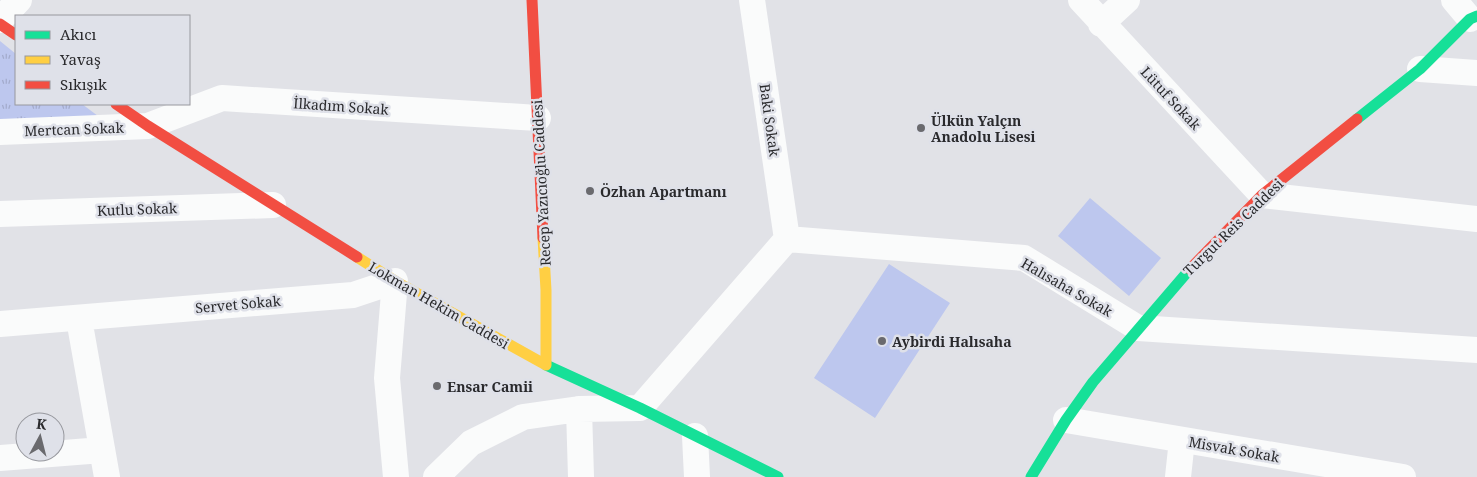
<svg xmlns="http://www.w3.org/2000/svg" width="1477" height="477" viewBox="0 0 1477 477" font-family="'Noto Serif',serif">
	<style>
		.grass { fill: url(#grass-tufts) }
		.pitch { fill: #bdc7ee }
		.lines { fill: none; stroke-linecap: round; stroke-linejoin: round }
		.street { stroke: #fafbfb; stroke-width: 26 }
		.fast { stroke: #16e098; stroke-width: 11 }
		.slow { stroke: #ffcf43; stroke-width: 11 }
		.jam { stroke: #f24e42; stroke-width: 11 }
		.poi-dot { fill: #6a6a6e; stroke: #dfe1e9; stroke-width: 2 }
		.labels { text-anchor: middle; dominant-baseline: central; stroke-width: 5; stroke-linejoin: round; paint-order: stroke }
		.street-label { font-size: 14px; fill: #2a2a2d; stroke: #dfe1e9 }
		.poi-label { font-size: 14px; font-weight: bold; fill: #2a2a2d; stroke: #dfe1e9; text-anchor: start }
	</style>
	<defs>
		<pattern id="grass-tufts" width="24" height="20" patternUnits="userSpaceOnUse" patternTransform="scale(1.25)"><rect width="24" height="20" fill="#bdc7ee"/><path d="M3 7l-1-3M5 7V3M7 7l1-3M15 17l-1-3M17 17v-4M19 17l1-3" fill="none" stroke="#a3abcc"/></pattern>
	</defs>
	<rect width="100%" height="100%" fill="#e1e2e7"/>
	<path class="grass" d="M0,41L16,54V104H82L98,116L0,120Z"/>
	<path class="pitch" d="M1090,198L1161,258L1129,296L1058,236Z
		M889,264L950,303L875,418L814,378Z"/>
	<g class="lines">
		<path class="street" d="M752,0L787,239
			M1081,0L1262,195L1477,219
			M1454,0L1470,19
			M0,20L19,0
			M1101,24L1127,0
			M1420,69L1477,73
			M0,132L148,126L222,98L538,118
			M0,214L273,205
			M79,319L107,477
			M0,324L353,295L395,281L387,378L396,477
			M579,409L581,477
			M1066,420L1403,477
			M695,436L697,477
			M0,458L102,450
			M436,477L471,443L523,417L579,409L640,408L787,239L1024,258L1138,328L1477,350
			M1178,477L1182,440"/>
		<path class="fast" d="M1357,119L1420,69L1470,19L1477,16
			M546,365L640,408L778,477
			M1031,477L1066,420L1093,382L1190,269"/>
		<path class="slow" d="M543,238L546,290V365
			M357,257L395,281L546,365"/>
		<path class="jam" d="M532,0L543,238
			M0,24L16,35
			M116,104L148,126L357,257
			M1190,269L1262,195L1357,119"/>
	</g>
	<g class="poi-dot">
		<circle cx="921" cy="128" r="5"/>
		<circle cx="590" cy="191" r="5"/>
		<circle cx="882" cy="341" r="5"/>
		<circle cx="437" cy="386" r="5"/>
	</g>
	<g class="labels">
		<g class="street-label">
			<text transform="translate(1171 98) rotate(47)">Lütuf Sokak</text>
			<text transform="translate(341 106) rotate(4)">İlkadım Sokak</text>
			<text transform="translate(770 120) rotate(82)">Baki Sokak</text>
			<text transform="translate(74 129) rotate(-2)">Mertcan Sokak</text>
			<text transform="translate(541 183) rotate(-93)">Recep Yazıcıoğlu Caddesi</text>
			<text transform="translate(137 209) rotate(-2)">Kutlu Sokak</text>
			<text transform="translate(1233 227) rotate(-44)">Turgut Reis Caddesi</text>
			<text transform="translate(1067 287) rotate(30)">Halısaha Sokak</text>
			<text transform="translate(238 304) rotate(-5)">Servet Sokak</text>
			<text transform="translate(439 305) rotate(30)">Lokman Hekim Caddesi</text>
			<text transform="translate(1234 449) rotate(10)">Misvak Sokak</text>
		</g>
		<g class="poi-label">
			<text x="931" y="120">Ülkün Yalçın<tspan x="931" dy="16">Anadolu Lisesi</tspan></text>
			<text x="600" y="191">Özhan Apartmanı</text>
			<text x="892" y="341">Aybirdi Halısaha</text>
			<text x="447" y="386">Ensar Camii</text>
		</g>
	</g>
	<rect x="15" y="15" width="175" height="90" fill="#dfe1e9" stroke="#97989e"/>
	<rect x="25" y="31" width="25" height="8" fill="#16e098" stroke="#97989e"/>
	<text x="60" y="40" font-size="15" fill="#2a2a2d">Akıcı</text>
	<rect x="25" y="56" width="25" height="8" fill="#ffcf43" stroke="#97989e"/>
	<text x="60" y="65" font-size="15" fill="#2a2a2d">Yavaş</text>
	<rect x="25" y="81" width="25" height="8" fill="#f24e42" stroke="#97989e"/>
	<text x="60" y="90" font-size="15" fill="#2a2a2d">Sıkışık</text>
	<g transform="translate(40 437) rotate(7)"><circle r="24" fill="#dfe1e9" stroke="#97989e"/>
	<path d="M0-4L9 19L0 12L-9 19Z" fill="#6a6a6e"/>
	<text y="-8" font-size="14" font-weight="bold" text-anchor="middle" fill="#2a2a2d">K</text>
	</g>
</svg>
